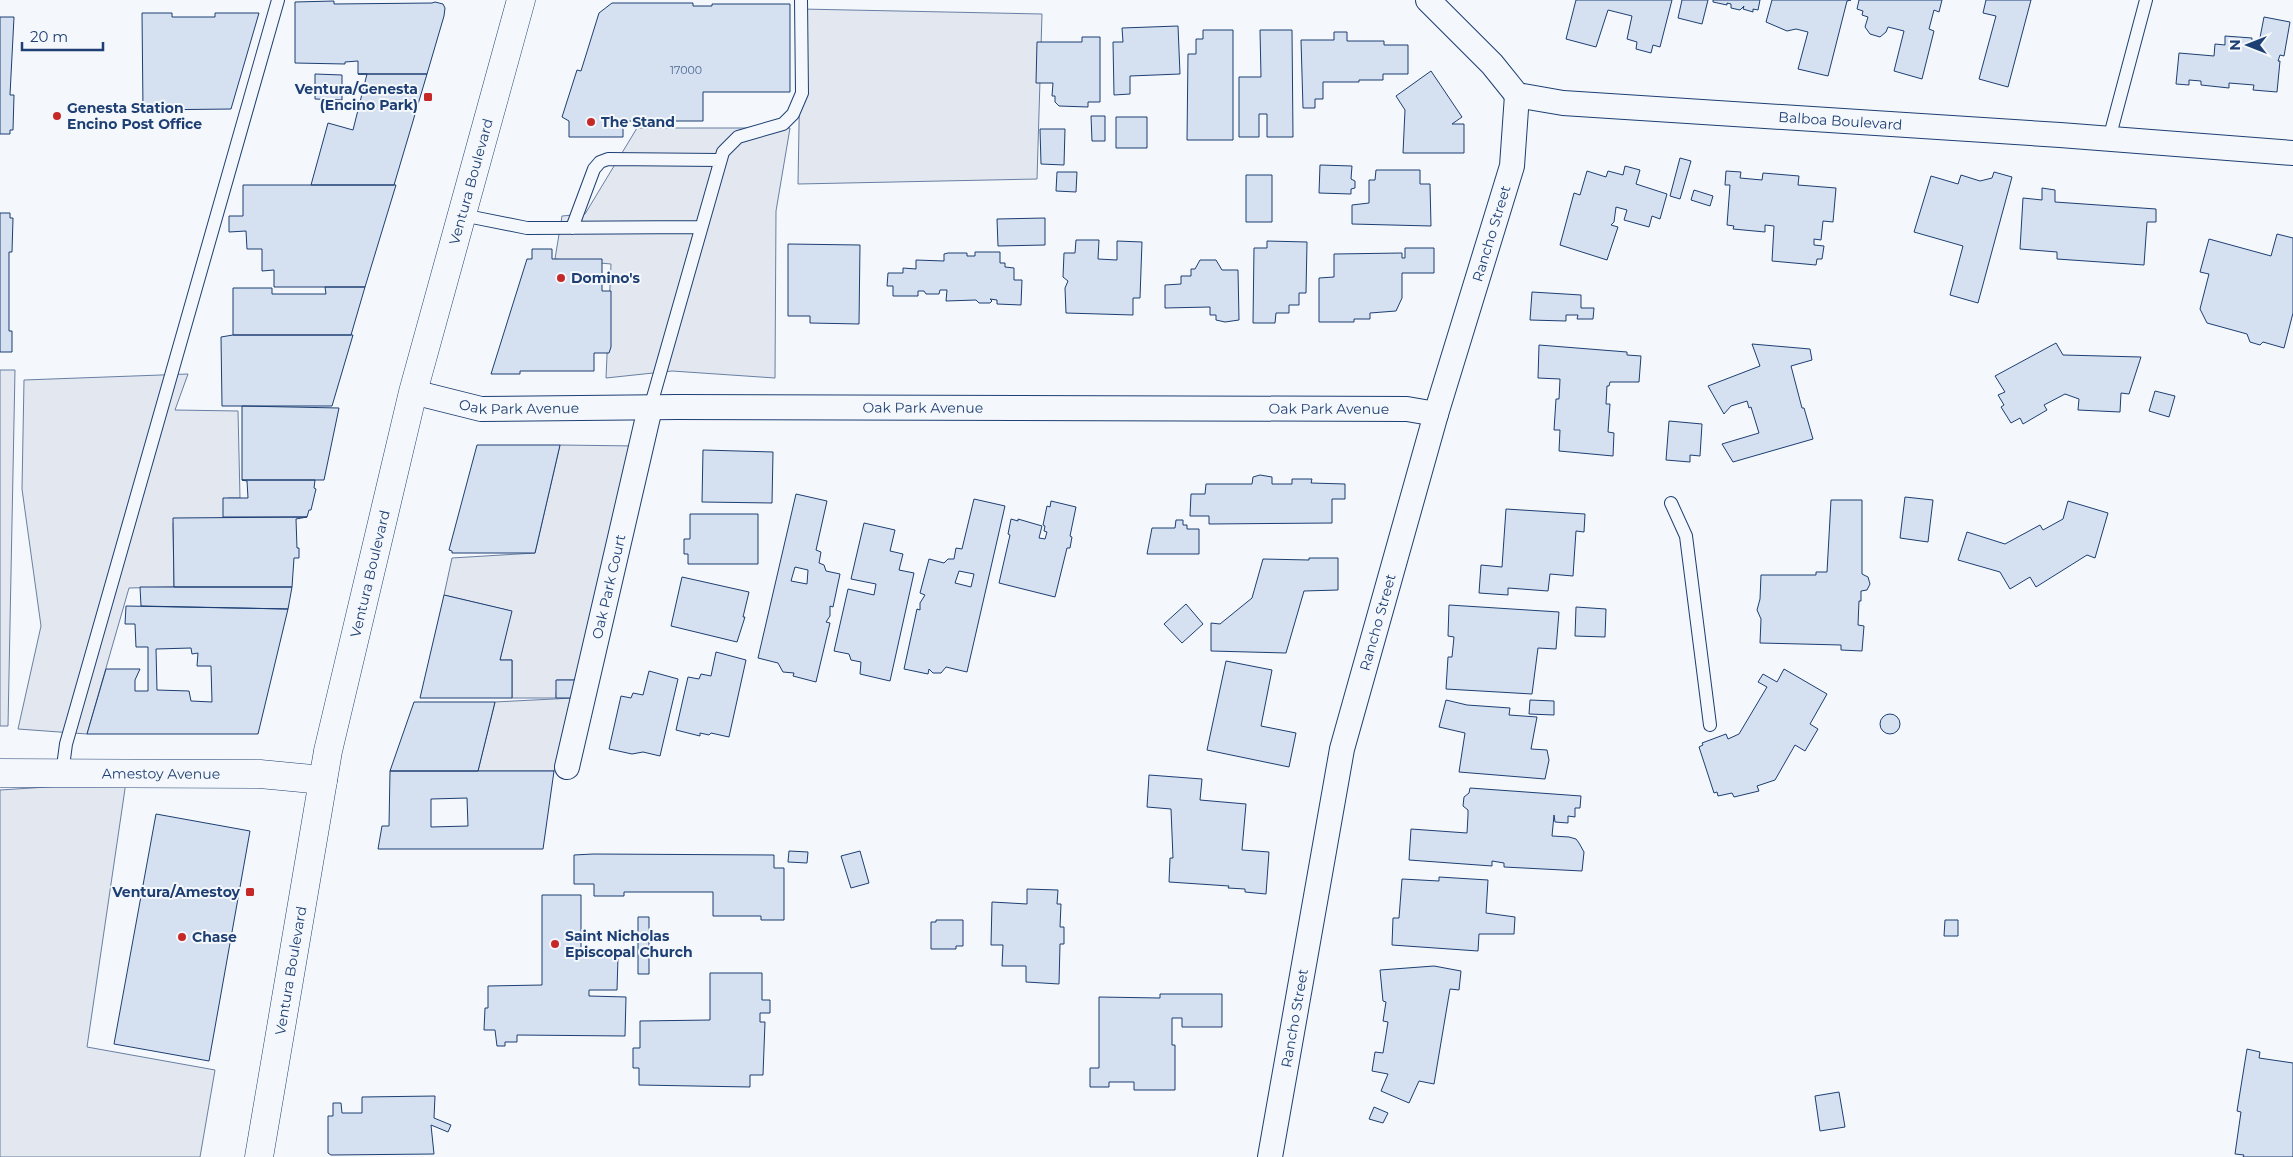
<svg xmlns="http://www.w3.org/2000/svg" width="2293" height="1157" viewBox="0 0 2293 1157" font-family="Montserrat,sans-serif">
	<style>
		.parking { fill: #e3e8f0; stroke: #687fa3 }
		.building { fill: #d5e0f0; stroke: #1d3f73; fill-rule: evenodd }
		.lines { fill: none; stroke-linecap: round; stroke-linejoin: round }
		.service-casing { stroke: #1d3f73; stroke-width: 14 }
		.minor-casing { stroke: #1d3f73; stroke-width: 26 }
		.tertiary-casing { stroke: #1d3f73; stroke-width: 29 }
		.primary-casing { stroke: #1d3f73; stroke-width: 29 }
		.service { stroke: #f4f7fb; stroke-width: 12 }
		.minor { stroke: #f4f7fb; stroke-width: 24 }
		.tertiary { stroke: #f4f7fb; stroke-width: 28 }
		.primary { stroke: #f4f7fb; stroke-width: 28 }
		.poi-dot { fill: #c62828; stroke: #f4f7fb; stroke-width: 2 }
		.labels { text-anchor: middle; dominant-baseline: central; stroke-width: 4; stroke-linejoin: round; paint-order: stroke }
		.number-label { font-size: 11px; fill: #4b6792 }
		.poi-label { font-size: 14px; font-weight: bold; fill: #1d3f73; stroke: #f4f7fb; text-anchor: start }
		.street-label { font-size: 14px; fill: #1d3f73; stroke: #f4f7fb }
	</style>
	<rect width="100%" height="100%" fill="#f4f7fb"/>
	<path class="parking" d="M801,9L1042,14L1037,179L798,184Z
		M637,128H790L776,211L775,378L672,371L606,378L611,264L555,259L562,216L585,214Z
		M0,370H15L8,726H0Z
		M188,374L175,410L238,411L240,498H228L223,518L173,523L174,587L129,588L87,734L18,729L41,626L22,489L24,380Z
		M560,445L636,446L577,680H557L556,698H512V660H500L511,611L444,595L452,558L535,553Z
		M573,698L554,771H478L495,702Z
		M126,782L87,1047L215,1070L200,1157H0V790Z"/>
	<path class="building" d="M1576,0H1672L1660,47L1653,45L1651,53L1636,49L1637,42L1627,39L1632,16L1608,10L1596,47L1566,39Z
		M1682,0H1708L1702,24L1678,18Z
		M1713,0H1760L1758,10L1753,9V12L1743,9L1744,6L1740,10L1731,8V4L1727,3V5L1713,2Z
		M1772,0H1851L1847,1L1828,76L1798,69L1808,32L1796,29L1787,31L1766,22Z
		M1859,0H1942L1939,12L1934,10L1929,29L1934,31L1922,79L1894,71L1904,31L1888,27L1886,32L1880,37L1870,34L1865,27L1868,17L1862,15L1863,11L1857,9Z
		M1986,0H2031L2008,87L1979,79L1996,16L1983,13Z
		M334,1V4L432,3L435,2L443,4L445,8L444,16L427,74H358V61L345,62V64L295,63V2Z
		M612,3H693V6H712V4H790V92H703V121H623V137H569V121L562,117L577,70L581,71L599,13Z
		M142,13H172V17H215V13H259L231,109L143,110Z
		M0,17H14L10,95H14L13,130H10V134H0Z
		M2264,17L2290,22L2284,56L2280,55L2278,61H2280L2277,92L2253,90L2254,85L2229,83V88L2201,85V81L2189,80V85L2176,84L2179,53L2214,56L2215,44L2225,45V36L2252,38V48H2258Z
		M1178,26L1180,74L1130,76V94L1114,95L1113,42H1123L1122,28Z
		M1203,30H1233V140H1187L1188,54H1196V39H1203Z
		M1260,30H1292L1293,137H1267V114H1259V137H1239V77H1261Z
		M1334,32H1347V41H1384V45H1408V74H1383V80H1359V82H1323V99H1315V108H1303L1301,40H1334Z
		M1082,37H1100V102H1088V107L1059,106L1055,102V96H1052L1053,83H1036L1037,42H1082Z
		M1431,71L1462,117L1452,124H1464V153H1403L1405,110L1396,96Z
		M315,74L342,75V100L315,99Z
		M358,74H427L394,185H311L328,123L353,130L367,74Z
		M1091,116H1105V141H1092Z
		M1116,117H1147V148H1116Z
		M1040,129H1065L1064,165L1041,164Z
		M1680,158L1691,161L1680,199L1670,196Z
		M1320,165L1352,166L1351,179L1355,181V188L1351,189V194L1319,193Z
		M1625,166L1640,170L1636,184L1667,194L1660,219L1652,216L1649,227L1624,220L1627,210L1616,207L1614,222L1611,225L1618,227L1607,260L1560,245L1574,193L1580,195L1587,171L1606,177L1608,171L1623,175Z
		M1376,170H1420V184H1430L1431,226L1352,224V205L1369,203V180H1375Z
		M1726,171L1741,172L1740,178L1762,180L1763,173L1799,176L1798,185L1836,188L1833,222L1823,221L1821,240L1814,239V245L1824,246L1822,259H1817L1816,265L1772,261L1774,226L1765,225V232L1733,229L1734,226L1727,225L1730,185H1725Z
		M1057,172H1077L1076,192L1056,191Z
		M1994,172L2012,177L1978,303L1950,295L1963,246L1914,232L1931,176L1958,184L1961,175L1980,181L1992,178Z
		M1246,175H1272V222H1246Z
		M243,185H396L365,287H274V270L262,271V249H247L246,231L229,232V216H243Z
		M2042,188L2055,190V202L2156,209V222H2147L2144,265L2057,259V252L2020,249L2023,198L2042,200Z
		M1694,190L1713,196L1710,206L1691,200Z
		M0,213H10V218H13L12,252H9V331H12V352H0Z
		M1045,218V245L998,246L997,219Z
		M2277,234L2293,238V313L2284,348L2263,342L2260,345L2250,342L2247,334L2207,323L2200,309L2209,274L2200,272L2209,239L2271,256Z
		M1076,240H1099L1098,259L1117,260V241L1142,242L1140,298H1133V315L1066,313L1065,288L1068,281L1063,277L1064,253H1075Z
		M1267,241L1307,242L1306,293H1299V305H1289V313H1276L1275,323H1253L1254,248H1267Z
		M788,244L860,245L859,324L810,323V316H788Z
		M1405,248H1434V273H1402V298L1396,311L1370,313V319H1354V322H1319V278L1334,277V254L1402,253V258H1405Z
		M532,249H552V259H602V291H611V347L609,353H594V371H520V374H491L527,259H532Z
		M975,252H1000V263H1005V267L1014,268V280H1022L1021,305L997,304V300L990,299L992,301L990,303H979L976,300L946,301L947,290H940L939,294H926L924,291H918V296H893V286H887L888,273H903V268L916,269V260L944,261V254L948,253H967V256H975Z
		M1200,260H1216L1222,270H1238L1239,320L1225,322L1216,320V315H1210V307L1165,308V285L1181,284V276H1191V269H1195Z
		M325,287H365L351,335H233V288H272V294H326Z
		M1532,292L1581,295V308H1594L1593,319H1577L1578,315H1566V321L1530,320Z
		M233,335H353L332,406H222L221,337Z
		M2056,343L2063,355L2141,357L2129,394L2121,393L2120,412L2078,410L2079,399L2065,394L2044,405L2047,410L2023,424L2020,418L2011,423L2001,407L2004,405L1998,395L2005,392L1995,376Z
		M1752,344L1810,349L1812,360L1791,366L1802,408H1804L1813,439L1733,462L1722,444L1759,433L1751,407L1749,408L1747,401L1731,406L1724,414L1708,386L1760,366Z
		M1539,345L1627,352V355L1641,356L1639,382H1610L1609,386H1607L1606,404H1610L1608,432L1614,433L1613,456L1559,451L1560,430H1554L1556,399H1559L1560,379L1538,378Z
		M2155,391L2175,396L2169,417L2149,411Z
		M242,406L339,408L324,480H242Z
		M1669,421L1702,424L1700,456L1690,455V462L1666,460Z
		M477,445H560L535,553H452V551L449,550Z
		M703,450L773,452L772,503L702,502Z
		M1260,475L1272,477V484H1292V479H1312L1311,483L1345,484V499H1332V523L1209,524V516H1190L1191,494H1205L1206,484H1252L1253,477Z
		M242,480H315L314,488L316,489L311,510H309L307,517H223V498H248L247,481Z
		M796,494L827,501L816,550L821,552L819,563L824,565L826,571L840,574L833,607L830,606V616L826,622L830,623L816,682L793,676L794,673L783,672L778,663L758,658ZM795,567L808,570L807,584L791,581Z
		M1905,497L1933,500L1928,542L1900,538Z
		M974,499L1005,506L967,672L946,667L941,673H933L929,669L928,674L904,669L917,609L920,610V603L925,595L920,593L929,559L944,563L948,559H954L956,548L962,549ZM959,571L974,574L971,587L955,583Z
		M1831,500H1862V574L1868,577L1870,584L1867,590L1861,591V601H1859L1858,625L1864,626L1862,651L1841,650V645L1760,643L1761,619L1757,610L1760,599L1761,575H1816V572H1827Z
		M1051,501L1076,507L1070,536L1072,537L1070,548H1067L1055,597L999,583L1010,535L1008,534L1011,519L1018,521V519L1042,526L1039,538L1045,539L1047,532L1044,531L1045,526L1043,525L1047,506L1050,507Z
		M2068,501L2108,513L2095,558L2087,555L2036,587L2030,577L2010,589L2000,572L1958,560L1967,532L2005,544L2040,525L2043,530L2063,519Z
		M1506,509L1585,514L1584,532L1576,531L1573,576L1550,574L1548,591L1508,588V595L1479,593L1481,565L1502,567Z
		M690,514H758V564H688V554H684V539H690Z
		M307,517L296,519L297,548H299V558H294L292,587H174L173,518Z
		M1176,520H1183V525H1187V529H1199V554H1147L1152,528H1175Z
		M864,523L895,530L890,551L903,554L899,570L914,573L890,681L860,674L861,662L851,660L849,654L834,651L848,589L874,595L876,584L851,579Z
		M1309,558H1338V590L1304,591L1286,653L1211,651V623L1220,624L1252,598L1263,559L1309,560Z
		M682,577L749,592L743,617H745L737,642L671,626Z
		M140,587H292L288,609L141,606Z
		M444,595L512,611L500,660H512V698H420Z
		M1186,604L1203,624L1182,643L1164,624Z
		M1449,605L1559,612L1556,649L1538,648L1532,694L1446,689L1448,657H1452L1454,637L1448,636Z
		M126,606L288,609L258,734H87L106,669H140L135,680V691H148V647H136L135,624H125ZM191,648L192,654L198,653L197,666H211L212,702L191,701L189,691L157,690L156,649Z
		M1576,607L1606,609L1605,637L1575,636Z
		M716,652L746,660L729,737L711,733L709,735L700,733V736L676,730L688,677L699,679L701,674L711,676Z
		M1226,661L1272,670L1261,726L1296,733L1289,767L1207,750Z
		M1784,669L1827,694L1810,724L1818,729L1805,751L1795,745L1775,780L1757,786L1759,791L1734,797L1732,793L1718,796L1717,792L1714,793L1699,747L1703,745L1702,743L1726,734L1728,739L1739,734L1767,687L1758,682L1763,674L1777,682Z
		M649,671L678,679L660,756L643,752L632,754L609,749L621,696L631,698L633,693L643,695Z
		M556,680H577L573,698H556Z
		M1446,700L1467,705L1510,708L1509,715L1537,717L1531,749L1547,750L1549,760L1545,779L1459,772L1465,733L1439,727Z
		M1530,700L1554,701V715L1529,714Z
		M414,702H495L478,771H390Z
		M1880 724a10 10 0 1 1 20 0a10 10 0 1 1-20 0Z
		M390,771H554L543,849H378L382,826H389ZM467,798L468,826L431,827V799Z
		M1149,775L1202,779L1200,800L1246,804L1242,850L1269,852L1266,894L1245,892V889L1228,888L1229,886L1169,882L1170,858H1173L1171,809L1147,807Z
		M1470,788L1581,796L1580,808H1575V817L1568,816V823L1555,822L1554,815L1552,836L1569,837L1576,839L1579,843L1584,852L1582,871L1504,867V863L1492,861V866L1409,860L1411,829L1467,833L1468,815V810L1463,806L1464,797L1469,793Z
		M156,814L250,831L209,1061L114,1044Z
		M789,851L808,852L807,863L788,862Z
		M860,851L869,883L851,888L841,856Z
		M593,854L774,855V868H784V920H761V916H713V892H624V896H594V884H574V855Z
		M1439,877L1488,880L1486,913L1515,917L1514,934H1479L1478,951L1392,945L1393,918H1399L1402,879L1439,881Z
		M1027,889L1058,890L1057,904H1061L1060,927H1064V944H1060L1059,984L1026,982V966H1002L1003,945H991L992,902L1027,904Z
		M542,895H581V957H618L617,990H589V996L626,997L625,1036L517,1035V1042H505V1046H497L495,1030H484L485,1008H488V986L542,985Z
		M638,917H649V974H638Z
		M936,920H963V946H956V949H931V922H936Z
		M1945,920H1958V936H1944Z
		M1434,966L1461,971L1459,990L1450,989L1434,1084L1419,1081L1409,1103L1381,1091L1388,1074L1372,1071L1375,1052L1383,1053L1388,1022L1383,1021L1386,1002L1383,1001L1380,970Z
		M710,973H762V1000H770V1013H760V1022H765L763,1075H750V1087L639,1085V1068H633V1048H640V1021L710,1020Z
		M1160,994H1222V1027H1182V1018H1172V1045H1175V1090H1134V1082H1109V1087H1090V1068H1099V997L1160,998Z
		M2247,1049L2260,1052L2259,1058L2293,1063V1157H2243L2244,1155L2235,1154L2241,1112L2237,1111Z
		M1839,1092L1845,1127L1820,1131L1815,1096Z
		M435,1096L434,1118L451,1125L448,1132L431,1125L434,1154L331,1155L328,1153V1116H333V1103H341L342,1113H362V1097Z
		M1374,1107L1388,1113L1383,1123L1369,1119Z"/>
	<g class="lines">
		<defs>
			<path id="service" d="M2109,139L2146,0
				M462,215L527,228L701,227
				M572,228L594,169L600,162L608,159L720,160
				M650,408L723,152L738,137L783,124L793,114L802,93L801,0
				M1671,503L1686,536L1710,725
				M62,774L66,744L278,0"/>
			<g id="minor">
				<path id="s1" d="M1428,0L1492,64L1517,95L1563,103L2060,135L2293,153"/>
				<path id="s2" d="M413,392L481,409L677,407L1407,409L1436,414"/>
				<path id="s3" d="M567,767L650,408"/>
				<path id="s4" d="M1270,1157L1342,749L1436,414L1512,166L1517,95"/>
			</g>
			<g id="tertiary">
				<path id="s5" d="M0,773L260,774L323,780"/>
			</g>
			<g id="primary">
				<path id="s6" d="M259,1157L328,751L413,392L521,0"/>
			</g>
		</defs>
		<use href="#service" class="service-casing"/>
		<use href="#minor" class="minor-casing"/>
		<use href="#tertiary" class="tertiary-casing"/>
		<use href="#primary" class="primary-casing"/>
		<use href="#service" class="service"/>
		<use href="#minor" class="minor"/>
		<use href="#tertiary" class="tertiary"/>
		<use href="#primary" class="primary"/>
	</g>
	<g class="poi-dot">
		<rect x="423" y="92" width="10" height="10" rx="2.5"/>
		<circle cx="57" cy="116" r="5"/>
		<circle cx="591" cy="122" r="5"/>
		<circle cx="561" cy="278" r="5"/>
		<rect x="245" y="887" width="10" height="10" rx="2.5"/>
		<circle cx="182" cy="937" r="5"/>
		<circle cx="555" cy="944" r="5"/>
	</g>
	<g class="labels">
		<g class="number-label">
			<text x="686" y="70">17000</text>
		</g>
		<g class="poi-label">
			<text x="418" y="89" text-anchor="end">Ventura/Genesta<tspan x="418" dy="16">(Encino Park)</tspan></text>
			<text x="67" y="108">Genesta Station<tspan x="67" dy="16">Encino Post Office</tspan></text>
			<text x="601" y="122">The Stand</text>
			<text x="571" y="278">Domino's</text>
			<text x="240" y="892" text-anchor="end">Ventura/Amestoy</text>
			<text x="565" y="936">Saint Nicholas<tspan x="565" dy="16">Episcopal Church</tspan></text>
			<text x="192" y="937">Chase</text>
		</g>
		<g class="street-label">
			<text stroke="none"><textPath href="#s1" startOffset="455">Balboa Boulevard</textPath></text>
			<text stroke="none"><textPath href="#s6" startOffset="999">Ventura Boulevard</textPath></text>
			<text stroke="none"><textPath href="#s4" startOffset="951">Rancho Street</textPath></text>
			<text stroke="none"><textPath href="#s2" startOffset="108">Oak Park Avenue</textPath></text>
			<text stroke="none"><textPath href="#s2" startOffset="512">Oak Park Avenue</textPath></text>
			<text stroke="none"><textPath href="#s2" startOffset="918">Oak Park Avenue</textPath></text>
			<text stroke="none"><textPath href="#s6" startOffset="594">Ventura Boulevard</textPath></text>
			<text stroke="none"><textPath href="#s3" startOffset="185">Oak Park Court</textPath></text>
			<text stroke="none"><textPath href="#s4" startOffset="546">Rancho Street</textPath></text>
			<text stroke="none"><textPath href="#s5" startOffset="161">Amestoy Avenue</textPath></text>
			<text stroke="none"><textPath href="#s6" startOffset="189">Ventura Boulevard</textPath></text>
			<text stroke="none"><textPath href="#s4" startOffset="141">Rancho Street</textPath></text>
		</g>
	</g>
	<g transform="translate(2248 45) rotate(270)" stroke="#f4f7fb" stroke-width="4" paint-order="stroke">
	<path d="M0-4L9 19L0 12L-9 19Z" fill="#1d3f73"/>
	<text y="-8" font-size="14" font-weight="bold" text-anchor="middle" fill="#1d3f73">N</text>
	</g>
	<path d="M22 42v8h81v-8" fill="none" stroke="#1d3f73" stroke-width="2.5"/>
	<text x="30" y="42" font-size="15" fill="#1d3f73" stroke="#f4f7fb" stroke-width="4" paint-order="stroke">20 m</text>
</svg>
